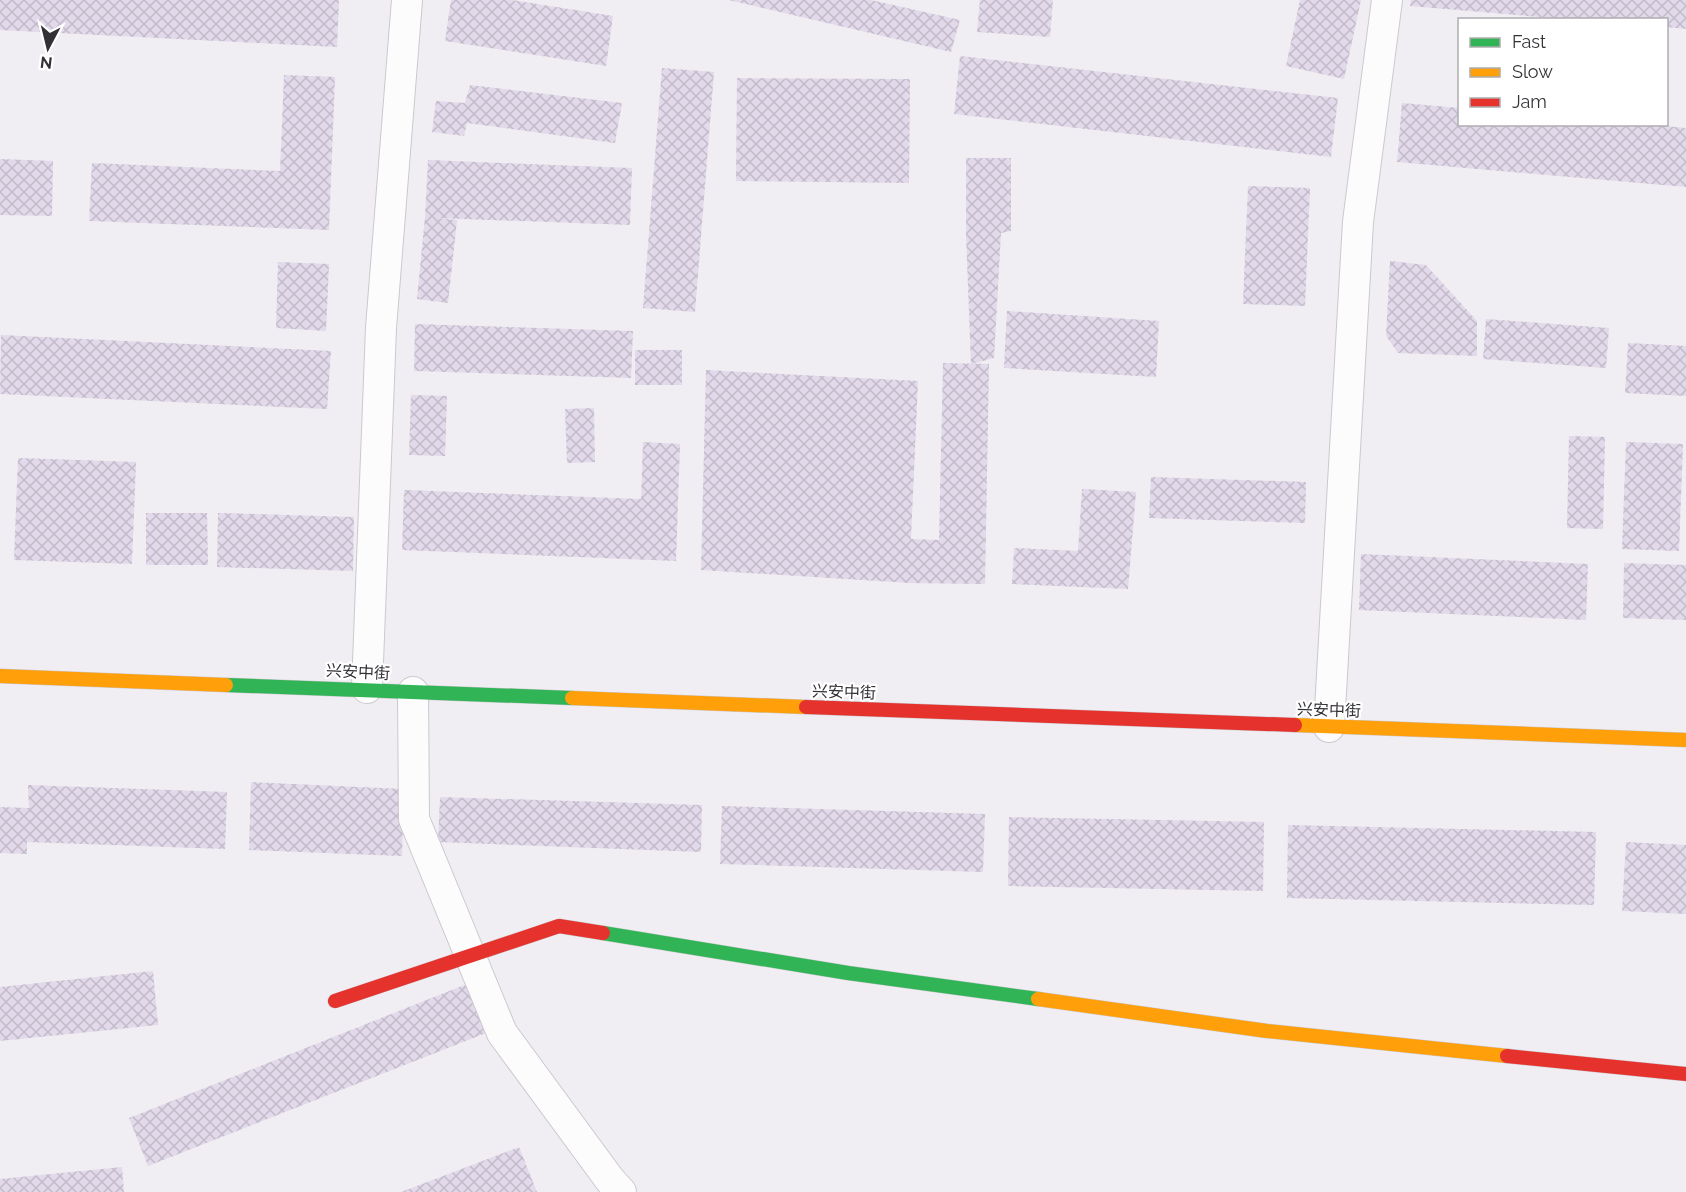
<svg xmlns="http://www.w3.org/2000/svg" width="1686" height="1192" viewBox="0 0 1686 1192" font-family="Raleway,'Noto Sans SC',sans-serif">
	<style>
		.building { fill: url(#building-cross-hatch) }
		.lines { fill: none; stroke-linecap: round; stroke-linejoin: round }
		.street-casing { stroke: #cbc9cd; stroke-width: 32 }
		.fast-casing { stroke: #cbc9cd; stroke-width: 15 }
		.slow-casing { stroke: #cbc9cd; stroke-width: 15 }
		.jam-casing { stroke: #cbc9cd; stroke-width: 15 }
		.street { stroke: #fdfcfd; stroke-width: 30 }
		.fast { stroke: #30b455; stroke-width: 14 }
		.slow { stroke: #ff9f0a; stroke-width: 14 }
		.jam { stroke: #e5322d; stroke-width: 14 }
		.labels { text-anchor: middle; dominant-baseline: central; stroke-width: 4.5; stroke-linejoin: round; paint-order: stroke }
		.street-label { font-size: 16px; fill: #343136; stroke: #fff }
	</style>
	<defs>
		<pattern id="building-cross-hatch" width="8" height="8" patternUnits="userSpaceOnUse" patternTransform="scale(1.5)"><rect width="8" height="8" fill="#e2d9ea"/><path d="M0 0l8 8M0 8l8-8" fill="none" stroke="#c2bbc9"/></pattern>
	</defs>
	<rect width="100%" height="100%" fill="#f0edf3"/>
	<path class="building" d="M0,0H339L337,47L0,30Z
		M451,0H512L613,16L606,66L445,41Z
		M729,0H871L960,20L951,52Z
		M980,0H1053L1050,37L977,32Z
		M1300,0H1361L1344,79L1286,66Z
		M1411,0H1686V29L1666,27V20H1575L1410,6Z
		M960,56L1338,98L1331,157L954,114Z
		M662,68L714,72L695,312L643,308Z
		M284,75L335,77L329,230L89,221L92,163L280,171Z
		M737,78L910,79L909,183L736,181Z
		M470,85L622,103L615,143L467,123L464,136L432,132L436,101L465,103Z
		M1402,103L1460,108V124H1644L1686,128V187L1397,162Z
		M966,158H1011V231L1001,233L994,358L971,364L966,234Z
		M0,159L53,161L52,216L0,215Z
		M428,160L632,168L630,225L436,218L457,220L448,303L417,299L425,217Z
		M1248,186L1310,188L1305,306L1243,304Z
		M1390,261L1426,265L1477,321V356L1398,353L1386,336Z
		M278,262L329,264L326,331L276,328Z
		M1007,311L1159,321L1156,377L1004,368Z
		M1486,319L1609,328L1606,368L1483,359Z
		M415,324L633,331L631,378L414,371Z
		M1,335L331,351L327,409L0,394Z
		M1628,343L1686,346V396L1625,393Z
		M635,350H682V385H635Z
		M943,363L989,364L985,584L910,583L701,570L706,370L918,381L911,539L939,540Z
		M411,395L447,396L445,456L409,455Z
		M594,408L595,462L567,463L565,409Z
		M1569,436L1605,437L1603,529L1567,528Z
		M643,442L680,444L676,561L402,550L404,490L641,499Z
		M1626,442L1683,444L1679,551L1622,549Z
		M18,458L136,462L132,564L14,560Z
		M1151,477L1306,482L1305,523L1149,518Z
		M1082,489L1136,492L1128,589L1012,584L1014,548L1078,551Z
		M146,513H207L208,565H146Z
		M218,513L354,517L353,571L217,567Z
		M1361,554L1588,564L1586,620L1359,610Z
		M1624,563L1686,565V620L1623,618Z
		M251,782L404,789L402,856L249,850Z
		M28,785L227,792L225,849L27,842V854L0,853V807L29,808Z
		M440,797L702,805L701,852L438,842Z
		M722,806L985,814L983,872L720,864Z
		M1009,817L1264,822L1263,891L1008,886Z
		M1288,825L1596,832L1594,905L1287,898Z
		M1626,842L1686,845V914L1622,911Z
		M153,971L158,1025L0,1041V987Z
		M467,984L486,1033L148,1166L129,1118Z
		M519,1147L537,1192H401Z
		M122,1167L124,1192H0V1179Z"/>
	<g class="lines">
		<defs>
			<path id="street" d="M367,688L381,328L407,0
				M413,692L414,819L502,1033L610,1180L621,1192
				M1329,727L1358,222L1387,0"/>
			<path id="fast" d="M226,685L572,698
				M603,933L848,973L1038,999"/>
			<path id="slow" d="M0,676L226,685
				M572,698L806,707
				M1295,725L1686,740
				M1038,999L1267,1031L1507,1056"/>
			<path id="jam" d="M806,707L1295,725
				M335,1001L559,926L603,933
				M1507,1056L1686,1074"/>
		</defs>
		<use href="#street" class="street-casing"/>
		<use href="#fast" class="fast-casing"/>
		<use href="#slow" class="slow-casing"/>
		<use href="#jam" class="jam-casing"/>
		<use href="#street" class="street"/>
		<use href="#fast" class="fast"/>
		<use href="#slow" class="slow"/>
		<use href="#jam" class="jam"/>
	</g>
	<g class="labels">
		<g class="street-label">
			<text transform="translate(358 672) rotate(3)">兴安中街</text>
			<text transform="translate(844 692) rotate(2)">兴安中街</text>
			<text transform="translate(1329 710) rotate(2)">兴安中街</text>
		</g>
	</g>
	<rect x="1458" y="18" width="210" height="108" fill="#ffffff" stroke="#aeadaf" stroke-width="1.5"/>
	<rect x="1470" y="38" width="30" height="9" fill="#30b455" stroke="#aeadaf" stroke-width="1.5"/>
	<text x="1512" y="48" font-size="18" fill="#343136">Fast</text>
	<rect x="1470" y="68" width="30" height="9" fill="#ff9f0a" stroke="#aeadaf" stroke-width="1.5"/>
	<text x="1512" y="78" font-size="18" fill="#343136">Slow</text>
	<rect x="1470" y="98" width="30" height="9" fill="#e5322d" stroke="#aeadaf" stroke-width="1.5"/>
	<text x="1512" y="108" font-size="18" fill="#343136">Jam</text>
	<g transform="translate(48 48) rotate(187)" stroke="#ffffff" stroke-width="4.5" paint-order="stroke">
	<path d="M0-4.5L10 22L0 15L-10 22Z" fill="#343136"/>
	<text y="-9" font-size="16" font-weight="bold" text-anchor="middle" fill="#343136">N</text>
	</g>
</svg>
